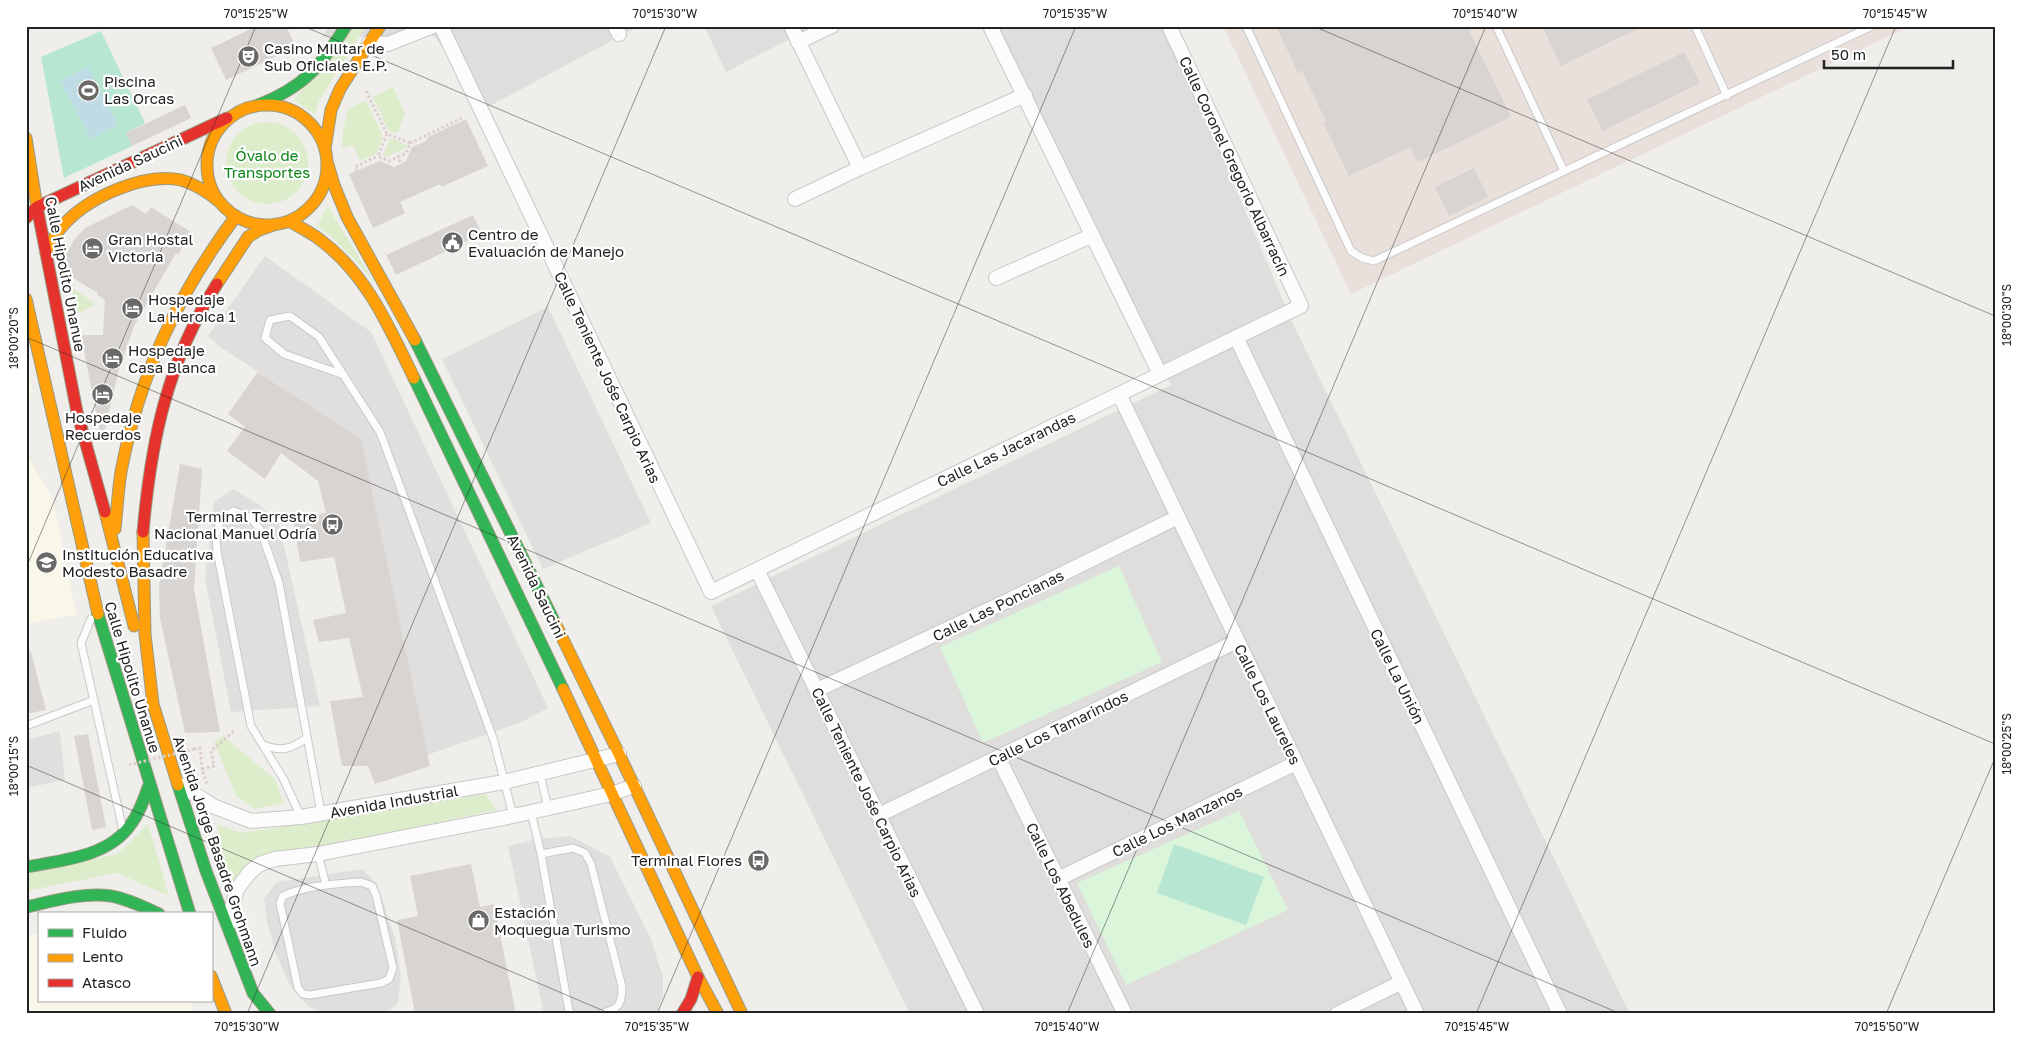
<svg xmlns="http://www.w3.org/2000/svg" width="2021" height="1040" viewBox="0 0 2021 1040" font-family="'Golos Text',sans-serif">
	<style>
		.residential { fill: #dfdedc }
		.education { fill: #f8f7e8 }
		.military { fill: #eae0db }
		.grass { fill: #ddeccb }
		.park { fill: #daf5da }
		.pitch { fill: #b7e6d2 }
		.parking { fill: #e0dfde }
		.water { fill: #bfdbe3 }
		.building { fill: #d7d4d2 }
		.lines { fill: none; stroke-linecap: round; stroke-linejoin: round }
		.lane-casing { stroke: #c9c8c7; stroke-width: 9 }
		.street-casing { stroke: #c9c8c7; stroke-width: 16 }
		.fast-casing { stroke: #999a82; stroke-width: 13 }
		.slow-casing { stroke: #999a82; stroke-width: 13 }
		.jam-casing { stroke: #999a82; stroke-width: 13 }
		.path { stroke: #dccecd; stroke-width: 3; stroke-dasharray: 2.5 2.5; stroke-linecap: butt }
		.lane { stroke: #fdfcfc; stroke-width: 7 }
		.street { stroke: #fdfcfc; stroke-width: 14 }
		.fast { stroke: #30b455; stroke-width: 11 }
		.slow { stroke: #ff9f0a; stroke-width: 11 }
		.jam { stroke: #e5322d; stroke-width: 11 }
		.path-bridge { stroke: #dccecd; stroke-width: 3; stroke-dasharray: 2.5 2.5; stroke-linecap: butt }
		.ticks { fill: none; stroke: #222; stroke-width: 1; stroke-opacity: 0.45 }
		.labels { text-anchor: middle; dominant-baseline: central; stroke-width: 4.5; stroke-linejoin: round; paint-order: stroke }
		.poi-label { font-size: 15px; fill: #222; stroke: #fff; text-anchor: start }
		.park-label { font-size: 15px; fill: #0c8416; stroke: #fff }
		.street-label { font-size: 15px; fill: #222; stroke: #fff }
		.neatline { fill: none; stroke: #222; stroke-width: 2 }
		.ticks-label { font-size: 12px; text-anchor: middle; fill: #222 }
	</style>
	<rect width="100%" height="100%" fill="#f0eeeb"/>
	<path class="residential" d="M329,26H639L488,107L434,36L322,37Z
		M704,26H815L726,72Z
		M998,26H1167L1294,326L1630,1014H910L711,606L1171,385Z"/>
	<path class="education" d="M26,362L32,387L26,420Z
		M26,445L29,459L53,498L76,614L26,624Z
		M39,933V1001H190L195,1014H26V936Z"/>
	<path class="military" d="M1223,26H1910L1351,294Z"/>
	<path class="grass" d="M355,26H366L319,101L315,114L294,100Z
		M393,87L405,113L397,133L388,130L373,97Z
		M366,100L383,137L376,154L360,161L353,145L342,149L343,131L348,109Z
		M226 163a41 41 0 1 1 82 0a41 41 0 1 1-82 0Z
		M390,138L407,145L406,148L386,157L383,155Z
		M328,207L376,285C358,262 340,243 317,225Z
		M71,287L96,304L77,314Z
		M223,736L275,779L284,803L255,809L236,796L214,742Z
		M485,794L497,810L258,860L231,888L217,824L241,833Z
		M148,824L169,896L117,873L26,891V873L117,854Z"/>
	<path class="park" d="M1119,566L1162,662L983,743L940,647Z
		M1239,811L1288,910L1126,985L1077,883Z"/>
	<path class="pitch" d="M101,31L145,123L126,133L132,146L64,178L41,57Z
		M1174,844L1264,877L1246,925L1157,893Z"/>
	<path class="parking" d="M265,256L371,332L548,708L522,722L427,755L361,439L219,346L208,336Z
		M548,307L651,523L543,569L442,359Z
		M233,489L260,505L279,524L320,706L231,712L205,578L214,502Z
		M60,731L65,780L26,788V740Z
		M571,836L610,857L650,937L663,977V996L656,1014H544L508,846L537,839Z
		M362,869L377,884L395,938L401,976L398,1003L386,1014H327L309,1007L290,986L276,954L267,922L264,899L277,882Z"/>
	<path class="water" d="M88,67L118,125L91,139L60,81Z"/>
	<path class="building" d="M257,26H286L296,47L226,80L211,48Z
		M1276,26H1467L1511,117L1418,162L1410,147L1349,176L1323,122L1326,121L1302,71L1298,73Z
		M1542,26H1643L1561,66Z
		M1684,52L1700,83L1603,131L1587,100Z
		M185,105L191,118L132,146L126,133Z
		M466,119L488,166L441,187L440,184L400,202L405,213L373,228L349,174L380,161L394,167L401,164L406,161L412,147L426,141L428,137Z
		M1474,168L1488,197L1449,216L1435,187Z
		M132,205L146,214L151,207L191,232L178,255L176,253L134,326L118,373L102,443L81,335H103L105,300L97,295L98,293L65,273L64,265L65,257L74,240L85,228Z
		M473,215L482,234L396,275L386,255Z
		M258,372L361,439L430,766L375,784L368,766H342L330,701L363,697L349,638L319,642L313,620L346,613L334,557L300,562L293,519L326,513L318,481L281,453L265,479L227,451L245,427L228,414Z
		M180,464L202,469L194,589L220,732L185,733L160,618L159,586Z
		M31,652L46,710L26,714V653Z
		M88,734L106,827L92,830L74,736Z
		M471,864L480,907L494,904L516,1014H415L397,920L418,916L410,876Z"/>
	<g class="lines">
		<defs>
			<path id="lane" d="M1246,26L1351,251L1362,258L1374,261L1872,26
				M1496,26L1564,171
				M1695,26L1727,96
				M344,375L284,354L265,338L270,320L290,316L319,337L380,432L494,741L513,816
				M91,619L81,643L123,830
				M26,726L94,700
				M263,745C283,752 290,749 307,738
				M540,774L548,808
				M531,812L541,854L569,1011L572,1014
				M301,817L283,778L251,726L217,551L216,534L222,517L234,511L251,518L260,529L279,583L321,813
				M318,854L326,885
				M541,854L573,848L585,853L591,864L622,987C622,1006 618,1009 600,1014
				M361,882L372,886L376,895L393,968L389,979L381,983L310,995L303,994L298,988L280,903L283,896C307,885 335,884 361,882Z"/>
			<path id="street" d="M441,26L711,592L1301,306L1169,26
				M615,26L619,34
				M791,26L860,168
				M990,26L1160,374
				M798,42L832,26
				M369,43L388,44L433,26
				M795,199L860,168L1025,95
				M996,278L1091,236
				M1236,337L1560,1014
				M1119,394L1417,1014
				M757,570L977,1014
				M817,690L1007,601L1178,517
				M998,757L1125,1014
				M180,785L213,806L251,821L301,817L504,782L619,754
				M879,815L1237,641
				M1058,879L1296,763
				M231,922L232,907L237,889L250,872L260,864L275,859L318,854L513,816L611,794L634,786
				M1337,1014L1402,982"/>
			<path id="fast" d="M258,105C304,87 320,67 346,26
				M415,340L555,623
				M414,378L563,689
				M98,614L190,914
				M178,785L206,871L253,993L270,1014
				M26,867C62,860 109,857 131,824C140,812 144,799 149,785
				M26,907C53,901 83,892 111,896C128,899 144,907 159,914"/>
			<path id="slow" d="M207 165a60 60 0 1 1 120 0a60 60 0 1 1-120 0Z
				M26,138L37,207
				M325,149L331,110L340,89L380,26
				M327,161L334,185L347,217L415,340
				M289,221C299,227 310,232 319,239C367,274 389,327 414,378
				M46,252C50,244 54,236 60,229C84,199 142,172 181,180C196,184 209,193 221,203
				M217,284L248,237L259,230L276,224
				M26,299L98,614
				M105,512L134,626
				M115,529C117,510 118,491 121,472C139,375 178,294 236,216
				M143,532L145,634L153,704L178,785
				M555,623L619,754L742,1014
				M563,689L698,977L718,1014
				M211,976L226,1014"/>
			<path id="jam" d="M37,207L77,412L105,512
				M26,218L37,207L227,118
				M143,532C151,441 167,362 217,284
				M682,1014L691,999L698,977"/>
		</defs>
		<use href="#lane" class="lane-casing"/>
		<use href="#street" class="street-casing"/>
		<use href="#fast" class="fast-casing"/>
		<use href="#slow" class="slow-casing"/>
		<use href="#jam" class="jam-casing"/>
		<path class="path" d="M366,91L387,134L410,143L406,153L398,157L401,164
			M387,134L378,156L389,161L398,157
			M410,143L464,117
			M357,171L355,167L378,156
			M194,749L200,748L202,769L207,784
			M202,769L214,766L211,751L234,731"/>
		<use href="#lane" class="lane"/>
		<use href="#street" class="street"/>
		<use href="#fast" class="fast"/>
		<use href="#slow" class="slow"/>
		<use href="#jam" class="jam"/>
		<path class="path-bridge" d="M129,765L194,749"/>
	</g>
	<path class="ticks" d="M303,26L1995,744M1313,26L1995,316M26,337L1621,1014M26,568L256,26M26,765L611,1014M247,1014L666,26M657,1014L1076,26M1067,1014L1486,26M1476,1014L1896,26M1886,1014L1995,758"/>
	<defs>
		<symbol id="theatre-disc" viewBox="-11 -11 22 22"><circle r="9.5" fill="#6a6968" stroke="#fff"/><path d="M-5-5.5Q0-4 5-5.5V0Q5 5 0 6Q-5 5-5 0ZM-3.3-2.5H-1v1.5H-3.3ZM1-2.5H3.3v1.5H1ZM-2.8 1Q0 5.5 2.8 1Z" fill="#fff"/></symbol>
		<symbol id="stadium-disc" viewBox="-11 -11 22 22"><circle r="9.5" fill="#6a6968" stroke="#fff"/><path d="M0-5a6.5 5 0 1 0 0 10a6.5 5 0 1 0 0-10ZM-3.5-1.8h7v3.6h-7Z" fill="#fff"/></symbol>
		<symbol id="civic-disc" viewBox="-11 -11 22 22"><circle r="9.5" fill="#6a6968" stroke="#fff"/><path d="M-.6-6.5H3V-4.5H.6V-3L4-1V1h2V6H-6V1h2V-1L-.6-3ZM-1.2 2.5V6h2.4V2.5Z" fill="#fff"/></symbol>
		<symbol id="hotel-disc" viewBox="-11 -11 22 22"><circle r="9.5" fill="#6a6968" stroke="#fff"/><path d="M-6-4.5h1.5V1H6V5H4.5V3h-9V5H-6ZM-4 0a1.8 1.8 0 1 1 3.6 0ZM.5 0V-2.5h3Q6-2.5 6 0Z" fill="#fff"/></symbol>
		<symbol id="bus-disc" viewBox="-11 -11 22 22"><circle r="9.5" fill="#6a6968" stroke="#fff"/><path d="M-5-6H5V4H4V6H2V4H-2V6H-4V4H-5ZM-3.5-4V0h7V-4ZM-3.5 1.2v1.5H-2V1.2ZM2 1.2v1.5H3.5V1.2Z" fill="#fff"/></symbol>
		<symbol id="school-disc" viewBox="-11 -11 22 22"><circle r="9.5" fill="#6a6968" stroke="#fff"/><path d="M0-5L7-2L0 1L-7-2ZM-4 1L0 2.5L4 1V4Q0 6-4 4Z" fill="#fff"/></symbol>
		<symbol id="shop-disc" viewBox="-11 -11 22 22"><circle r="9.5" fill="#6a6968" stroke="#fff"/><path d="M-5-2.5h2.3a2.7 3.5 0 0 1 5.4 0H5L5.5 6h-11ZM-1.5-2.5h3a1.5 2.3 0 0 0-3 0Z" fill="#fff"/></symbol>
	</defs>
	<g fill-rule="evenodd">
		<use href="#theatre-disc" x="236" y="44" width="25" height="25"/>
		<use href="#stadium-disc" x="76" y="78" width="25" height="25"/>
		<use href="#civic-disc" x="440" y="230" width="25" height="25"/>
		<use href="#hotel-disc" x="80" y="236" width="25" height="25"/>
		<use href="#hotel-disc" x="120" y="296" width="25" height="25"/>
		<use href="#hotel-disc" x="100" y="346" width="25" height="25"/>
		<use href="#hotel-disc" x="90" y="382" width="25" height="25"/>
		<use href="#bus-disc" x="320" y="512" width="25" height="25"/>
		<use href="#school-disc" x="34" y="550" width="25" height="25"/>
		<use href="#bus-disc" x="746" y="848" width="25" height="25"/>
		<use href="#shop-disc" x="466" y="908" width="25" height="25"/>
	</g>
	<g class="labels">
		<g class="poi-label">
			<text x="264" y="48">Casino Militar de<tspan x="264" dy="17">Sub Oficiales E.P.</tspan></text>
			<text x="104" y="81">Piscina<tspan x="104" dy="17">Las Orcas</tspan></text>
			<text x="468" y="234">Centro de<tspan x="468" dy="17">Evaluación de Manejo</tspan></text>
			<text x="108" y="239">Gran Hostal<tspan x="108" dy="17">Victoria</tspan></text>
			<text x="148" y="299">Hospedaje<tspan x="148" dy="17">La Heroica 1</tspan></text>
			<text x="128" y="350">Hospedaje<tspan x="128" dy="17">Casa Blanca</tspan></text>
			<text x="103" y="417" text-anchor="middle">Hospedaje<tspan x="103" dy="17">Recuerdos</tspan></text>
			<text x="317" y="516" text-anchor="end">Terminal Terrestre<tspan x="317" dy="17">Nacional Manuel Odría</tspan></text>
			<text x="62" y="554">Institución Educativa<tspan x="62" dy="17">Modesto Basadre</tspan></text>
			<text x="742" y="860" text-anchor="end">Terminal Flores</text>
			<text x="494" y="912">Estación<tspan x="494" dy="17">Moquegua Turismo</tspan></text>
		</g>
		<g class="park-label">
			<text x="267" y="155">Óvalo de<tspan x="267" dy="17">Transportes</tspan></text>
		</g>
		<g class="street-label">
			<text transform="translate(130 163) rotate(-25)">Avenida Saucini</text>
			<text transform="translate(1235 166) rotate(65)">Calle Coronel Gregorio Albarracín</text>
			<text transform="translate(66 274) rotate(79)">Calle Hipolito Unanue</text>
			<text transform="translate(608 377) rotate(65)">Calle Teniente Jośe Carpio Arias</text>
			<text transform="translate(1006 449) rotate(-26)">Calle Las Jacarandas</text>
			<text transform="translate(537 586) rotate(64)">Avenida Saucini</text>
			<text transform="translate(998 605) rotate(-26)">Calle Las Poncianas</text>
			<text transform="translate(1398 676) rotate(64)">Calle La Unión</text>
			<text transform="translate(133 677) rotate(73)">Calle Hipolito Unanue</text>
			<text transform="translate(1268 704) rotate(64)">Calle Los Laureles</text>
			<text transform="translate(1058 728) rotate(-26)">Calle Los Tamarindos</text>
			<text transform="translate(867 792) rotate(64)">Calle Teniente Jośe Carpio Arias</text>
			<text transform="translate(394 801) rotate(-10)">Avenida Industrial</text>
			<text transform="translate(1177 821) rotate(-26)">Calle Los Manzanos</text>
			<text transform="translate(218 851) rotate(71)">Avenida Jorge Basadre Grohmann</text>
			<text transform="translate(1061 885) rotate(64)">Calle Los Abedules</text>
		</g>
	</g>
	<rect width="2021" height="1040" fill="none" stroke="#ffffff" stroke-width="55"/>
	<rect x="38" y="912" width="175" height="90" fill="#ffffff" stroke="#a7a7a7"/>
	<rect x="48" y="929" width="25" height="8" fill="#30b455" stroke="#a7a7a7"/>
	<text x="82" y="938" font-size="15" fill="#222222">Fluido</text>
	<rect x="48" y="954" width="25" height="8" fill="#ff9f0a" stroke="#a7a7a7"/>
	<text x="82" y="962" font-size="15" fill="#222222">Lento</text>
	<rect x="48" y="979" width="25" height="8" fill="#e5322d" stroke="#a7a7a7"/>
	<text x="82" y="988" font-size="15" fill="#222222">Atasco</text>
	<path d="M1824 60v8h129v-8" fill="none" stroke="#222222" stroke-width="2.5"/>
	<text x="1831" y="60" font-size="15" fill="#222222" stroke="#ffffff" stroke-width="4" paint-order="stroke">50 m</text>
	<rect x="28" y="28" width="1966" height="984" class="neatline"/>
	<g class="ticks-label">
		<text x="256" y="18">70°15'25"W</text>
		<text x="665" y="18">70°15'30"W</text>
		<text x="1075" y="18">70°15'35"W</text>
		<text x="1485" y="18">70°15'40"W</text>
		<text x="1895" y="18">70°15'45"W</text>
		<text transform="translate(2007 315) rotate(-90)" y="4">18°00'30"S</text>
		<text transform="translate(14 338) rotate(-90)" y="4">18°00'20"S</text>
		<text transform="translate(2007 744) rotate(-90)" y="4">18°00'25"S</text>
		<text transform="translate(14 766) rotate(-90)" y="4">18°00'15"S</text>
		<text x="247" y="1031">70°15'30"W</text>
		<text x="657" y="1031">70°15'35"W</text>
		<text x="1067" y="1031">70°15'40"W</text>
		<text x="1477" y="1031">70°15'45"W</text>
		<text x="1887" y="1031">70°15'50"W</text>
	</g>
</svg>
